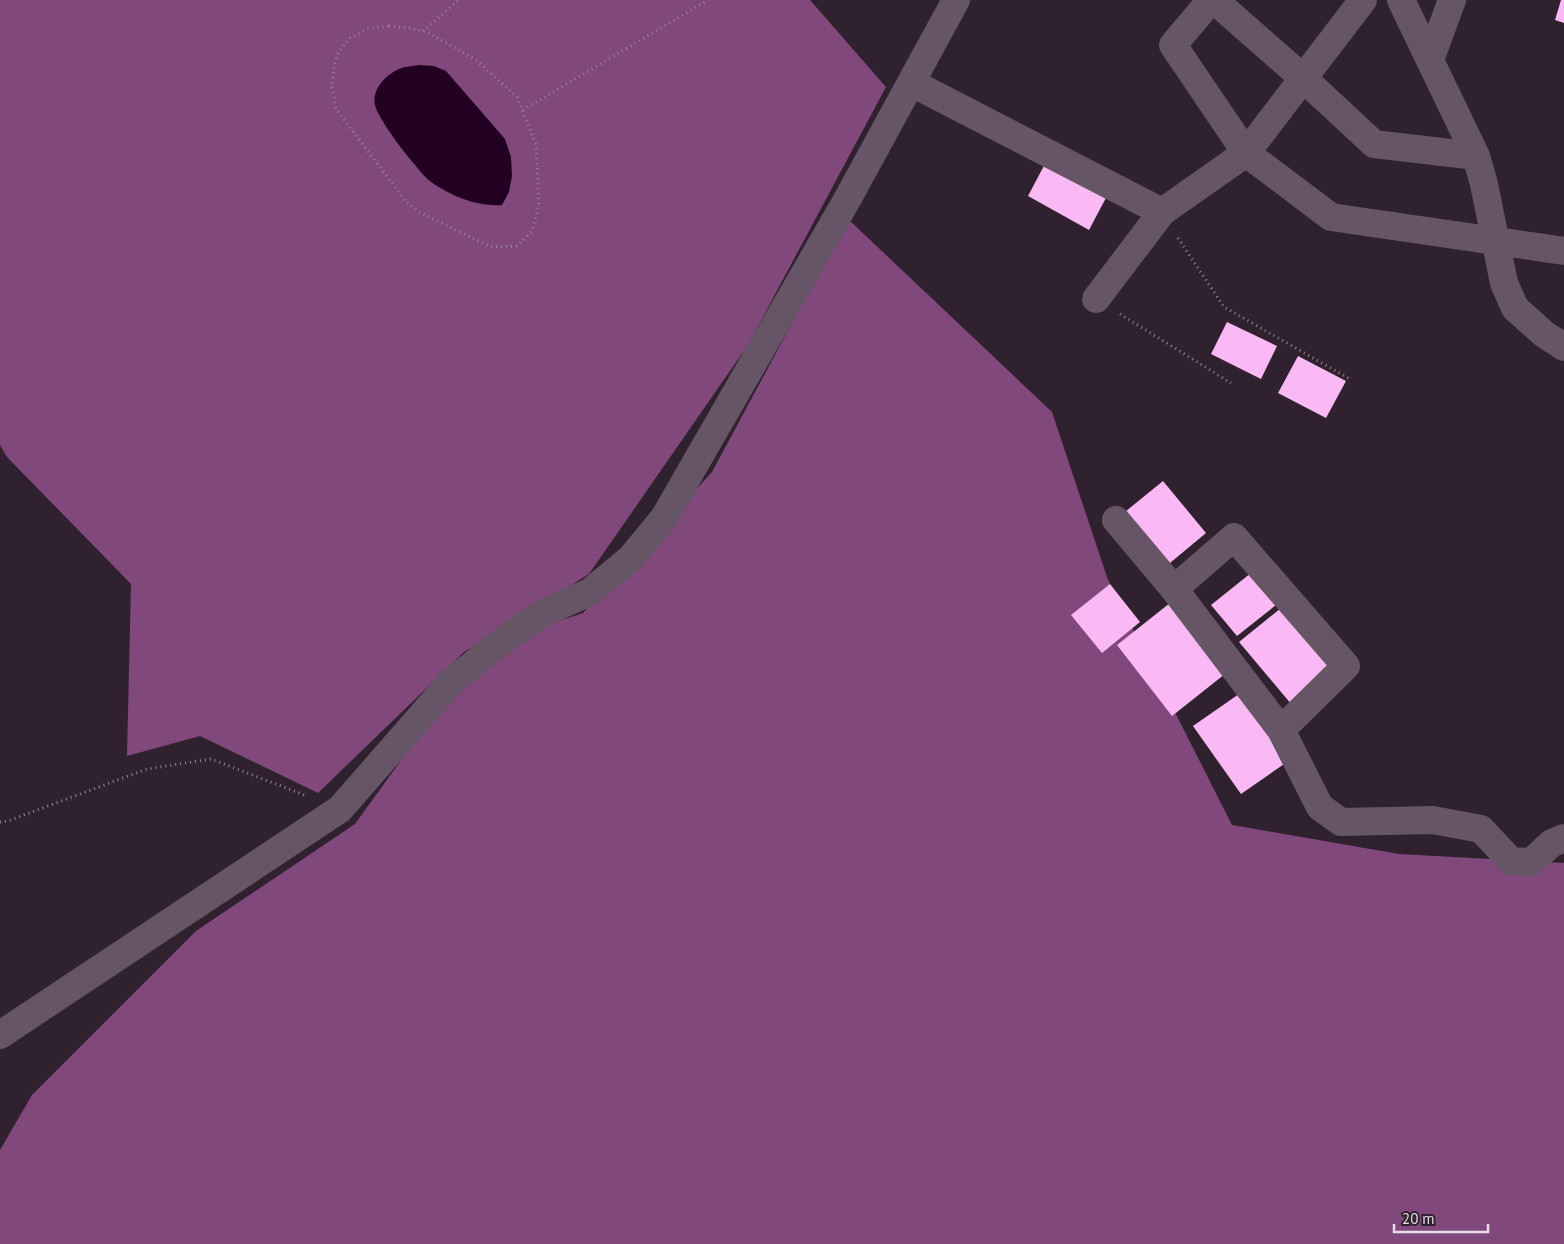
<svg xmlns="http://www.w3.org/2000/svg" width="1564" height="1244" viewBox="0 0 1564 1244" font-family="'PT Sans',sans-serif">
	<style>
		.forest { fill: #81487c }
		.water { fill: #220021 }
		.building { fill: #fab9f4 }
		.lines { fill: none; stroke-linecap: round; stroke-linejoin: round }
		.path { stroke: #938792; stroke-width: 3; stroke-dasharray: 1 4; stroke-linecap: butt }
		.minor { stroke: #665564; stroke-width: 28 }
	</style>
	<rect width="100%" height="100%" fill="#30212e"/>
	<path class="forest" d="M0,0H810L886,87L748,345L589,574L464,652L318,793L200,736L127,756L131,584L7,457L0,445Z
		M848,219L1052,412L1108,580L1232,825L1399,854L1564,863V1244H0V1150L32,1095L196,931L355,824L433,716L531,630L583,613L712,472Z"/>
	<path class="water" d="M420,65L434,66L446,71L505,139L511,157L512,176L509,192L502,205C479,207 453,197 434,184C425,179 417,167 410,159C402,150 377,116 375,105C371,88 389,71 405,67C410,66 415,66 420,65Z"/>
	<path class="building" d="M1561,0H1564V23L1555,20Z
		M1047,160L1108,194L1089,230L1028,196Z
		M1227,322L1277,346L1261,379L1211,354Z
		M1298,356L1346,381L1326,418L1278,393Z
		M1163,481L1206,533L1164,568L1120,516Z
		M1251,573L1276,605L1237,636L1211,605Z
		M1110,584L1140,622L1102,653L1071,615Z
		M1170,603L1225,674L1172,716L1117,645Z
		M1281,608L1333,671L1292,705L1239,642Z
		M1239,694L1287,762L1241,794L1193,726Z"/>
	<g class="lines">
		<path class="path" d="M389,26L409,28L427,32L476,60L517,97L536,145L539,205L532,231L517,246L491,247L419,212L407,203L336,109L332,87L334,65L339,51L350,38L367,29Z
			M423,31L459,0
			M523,110L708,0
			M1178,238L1224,307L1350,379
			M1120,314L1231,383
			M0,822L8,821L147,769L211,759L307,796"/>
		<path class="minor" d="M1211,0L1173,45L1246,153L1331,217L1564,251
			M1214,0L1303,78L1374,144L1476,156
			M1401,0L1476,156L1484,184L1504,283L1515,308L1544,334L1564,347
			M1430,60L1452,0
			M912,83L1162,212
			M1096,299L1162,212L1246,153L1363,0
			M1116,520L1174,589L1281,730L1320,807L1341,822L1433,820L1481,829L1511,861L1531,862L1552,843L1564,838
			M1174,589L1234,537L1346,666L1281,730
			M0,1035L340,809L450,683L494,647L543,613L590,592L631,558L664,518L848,198L956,0"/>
	</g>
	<path d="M1394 1224v8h94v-8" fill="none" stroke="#e8dee7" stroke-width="2.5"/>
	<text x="1402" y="1224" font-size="15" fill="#e8dee7" stroke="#30212e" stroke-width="4" paint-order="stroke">20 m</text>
</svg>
